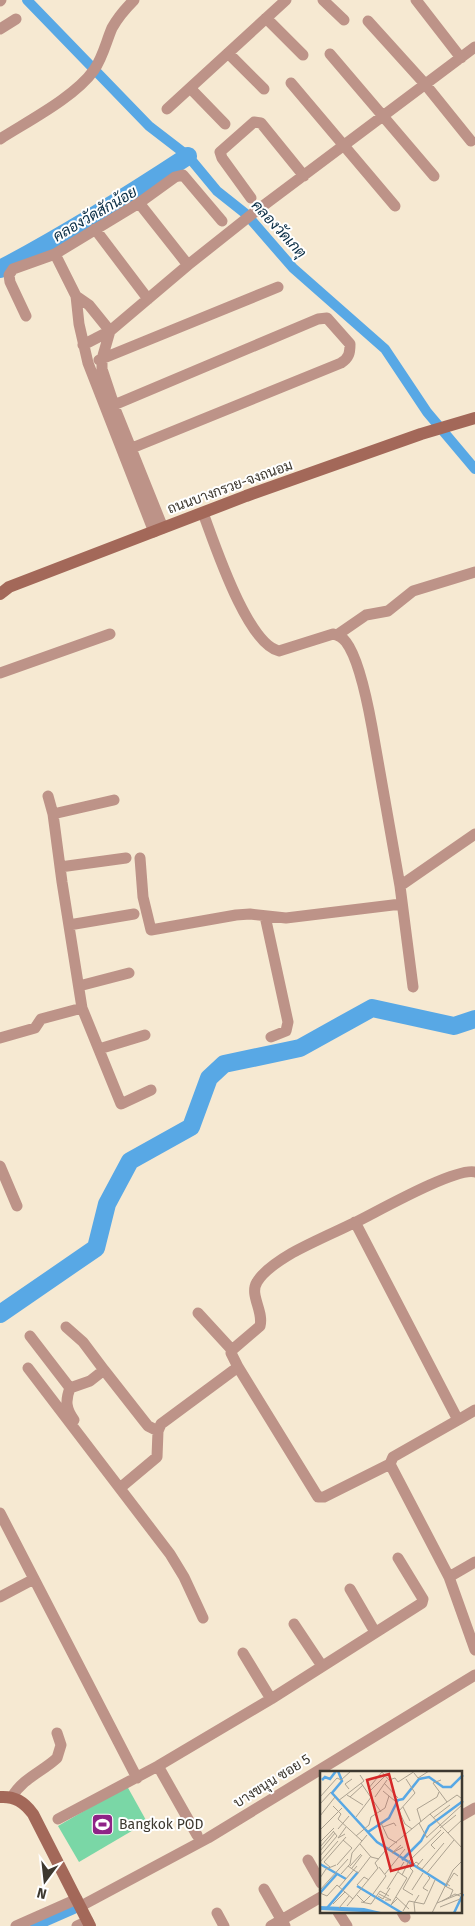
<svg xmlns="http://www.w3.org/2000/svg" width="475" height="1926" viewBox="0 0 475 1926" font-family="'Fira Sans',Sarabun,sans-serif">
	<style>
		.green { fill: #7ad7a6 }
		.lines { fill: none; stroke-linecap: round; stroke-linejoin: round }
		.canal { stroke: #58a8e5; stroke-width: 10 }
		.river { stroke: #58a8e5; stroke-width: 18 }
		.street { stroke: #bd9388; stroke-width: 11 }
		.secondary { stroke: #a36859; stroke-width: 12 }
		.labels { text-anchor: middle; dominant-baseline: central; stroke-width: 4; stroke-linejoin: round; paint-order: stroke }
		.street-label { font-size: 14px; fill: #3d382f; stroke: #fff }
		.poi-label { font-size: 14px; fill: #3d382f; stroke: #fff; text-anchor: start }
		.water-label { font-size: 15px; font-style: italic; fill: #082c44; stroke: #fff }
		.inset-river { fill: none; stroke: #58a8e5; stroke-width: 2.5 }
		.inset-road { fill: none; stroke: #aca291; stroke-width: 1 }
		.view { fill: #d62828; fill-opacity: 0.15; stroke: #d62828; stroke-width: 2.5 }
		.inset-edge { fill: none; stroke: #3d382f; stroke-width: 2.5 }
	</style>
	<rect width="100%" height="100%" fill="#f6e9d2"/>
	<path class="green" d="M127,1786L147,1822L79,1862L58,1826Z"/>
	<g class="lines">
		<path class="canal" d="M27,0L149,126L188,156L217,191L246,214L293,268L385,349L427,412L475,469
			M35,1926L74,1909"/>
		<path class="river" d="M0,269C65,235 127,196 188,156
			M0,1314L96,1248L107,1204L130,1161L191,1127L209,1078L224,1064L300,1048L372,1008L454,1026L475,1019"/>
		<path class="street" d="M323,0L344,20
			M416,0L461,58
			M0,1L1,0
			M266,18L303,55
			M368,21L425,84L471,141
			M0,29L16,19
			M228,53L264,89
			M330,54L434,176
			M291,83L395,206
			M190,88L225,124
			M167,109L286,0
			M0,139C28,121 75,97 94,70C103,57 106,42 112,28C118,17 126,8 134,0
			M251,198L222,158L220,152L254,122L261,123L304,176
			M95,229L148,299
			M55,254L139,203
			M188,265L139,203L175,177L183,175L222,221
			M76,296L79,324L88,363L154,532
			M26,316L10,282L9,275L13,269L55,254L76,296L89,305L110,331
			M110,331L102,359V369L116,411L163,528
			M83,345L110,331L188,265L256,211L475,47
			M99,360L278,287
			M114,405L318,319L327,318L350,344C350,353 349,358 341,363L132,448
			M203,513C214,542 247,644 279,651L333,634C338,635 343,638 346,642C359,659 368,705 372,727L400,886L413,987
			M337,635L366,615L388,611L413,591L475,572
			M0,673L110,634
			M48,796L53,814
			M140,858L143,897L151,930L236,915L250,914L286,918L401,904
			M60,867L126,858
			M400,886L475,834
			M265,916L288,1022L286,1031L271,1037
			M69,925L134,914
			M79,986L129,973
			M82,1008L62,882L53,814L114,800
			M0,1038L35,1028L41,1019L82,1008L121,1104L151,1090
			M99,1049L145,1035
			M0,1166L17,1206
			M355,1222L458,1420L393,1457L390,1464L449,1577L475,1650
			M198,1313L232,1350
			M66,1327L83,1342L104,1370
			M30,1336L70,1388
			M238,1367L318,1497H324L390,1464
			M28,1368L170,1554L184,1577L203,1618
			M74,1420C66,1409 65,1401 70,1388L90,1381L104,1370L144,1421L148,1426L158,1431
			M458,1420L475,1410
			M120,1488L157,1457L158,1431L161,1424L238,1367L231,1353L232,1350L260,1326C264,1311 249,1295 257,1282C264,1270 280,1260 292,1253C312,1242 333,1233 354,1223C375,1213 455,1167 475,1172
			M0,1513L137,1778
			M449,1577L475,1562
			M350,1589L375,1632
			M0,1597L34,1579
			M294,1624L322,1666
			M243,1653L271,1699
			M158,1766L197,1835
			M12,1797C23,1778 42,1772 57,1758L61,1745L57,1733
			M461,1816L475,1808
			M58,1819L158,1766L271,1699L422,1603L423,1599L398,1558
			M308,1860L321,1883
			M264,1889L285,1926
			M81,1906L208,1838L475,1675
			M338,1912L347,1926
			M402,1912L405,1917
			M217,1913L224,1926
			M16,1926L77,1899
			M77,1926L88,1921
			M271,1926L321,1897"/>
		<path class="secondary" d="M0,594L9,587L246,496L421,434L475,418
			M0,1797C15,1796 24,1802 33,1814L90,1926"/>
	</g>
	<defs>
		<symbol id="stadium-square" viewBox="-11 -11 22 22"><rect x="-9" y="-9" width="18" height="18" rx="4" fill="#8f2387" stroke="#fff"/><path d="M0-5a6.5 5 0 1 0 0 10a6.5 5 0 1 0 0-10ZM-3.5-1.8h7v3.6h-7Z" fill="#fff"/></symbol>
	</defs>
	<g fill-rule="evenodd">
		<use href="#stadium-square" x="90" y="1812" width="25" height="25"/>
	</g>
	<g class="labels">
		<g class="street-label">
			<text transform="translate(230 487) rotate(-20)">ถนนบางกรวย-จงถนอม</text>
			<text transform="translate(272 1781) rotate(-32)">บางขนุน ซอย 5</text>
		</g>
		<g class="poi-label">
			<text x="119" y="1824">Bangkok POD</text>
		</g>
		<g class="water-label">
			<text transform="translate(95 214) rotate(-30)">คลองวัดสักน้อย</text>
			<text transform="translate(279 229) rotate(47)">คลองวัดเกตุ</text>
		</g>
	</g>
	<g transform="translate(320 1771)">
		<rect width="142" height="142" fill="#f6e9d2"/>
		<path d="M0,135L44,137L65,142L0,139Z" fill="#58a8e5"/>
		<path class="inset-river" d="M18,0L22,10L12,22L57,71L127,115M2,9L5,6L10,8L16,0M48,61L69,47L78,29L83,28L99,8L109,6L123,16H131L143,4M82,89L101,70L109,55L143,30M0,93L26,108M37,115L82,142M0,122L17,103M7,137L38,101M134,142L143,123"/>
		<path class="inset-road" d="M61,0L69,9L75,7L78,11M94,2L98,7L109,0M86,8L95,22L79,40L85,53L92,58M121,9L113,12L127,31M78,11L95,0M41,12L61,41M64,12L78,27M29,18L25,13L32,8M48,18L62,1M63,20L75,30M49,21L65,5M27,24L43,34M0,26L17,7L21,9L31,0M30,26L43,14M55,26L67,9M18,30L44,10L40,4M0,33L11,21M13,35L21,43L18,48L42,70M83,36L90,50M110,43L137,24L141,27M0,45L15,26M36,46L52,25M113,47L130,34M101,51L97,38L117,26L119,21M61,52L68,67L77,72M99,52L107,67M63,56L74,52L76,55M120,57L136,44M1,58L22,37M18,58L29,45M128,62L143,48M25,63L18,67L26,56M36,65L49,54L51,46L65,37L69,25M107,66L143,33M1,70L14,57M40,73L51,86L59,88M81,74L72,82L83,76M0,76L14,60M115,78L111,74L124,61M0,80L15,62M0,85L17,65L13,60M103,88L97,95L102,98L124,72M0,91L18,70M17,94L32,77L23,69M28,95L38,102L51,85M30,95L41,83M10,96L4,91L26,66M32,97L42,84M107,102L134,69M21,103L30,93L32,82L47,64M65,103L85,78M82,104L89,90L121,59M108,105L110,107L103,117L108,120M0,107L6,98L16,94M37,114L44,106L49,109M125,115L133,119L130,126M130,115L127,113L134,102L138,105M19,116L37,95M67,118L84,91M0,119L28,88M92,119L103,102M0,122L7,125L17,114L33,128M53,123L66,105L59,96M59,123L71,129H65M37,124L44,131L51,124M93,124L83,118L93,100L90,97L96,91L99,93M58,125L63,128L70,117M76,126L89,138M78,127L71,134L87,107L78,101M122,130L135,123L140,125M41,131L51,133L60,120L69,125M117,132L142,122M13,133L25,121M27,135L58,97L55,92L65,80L110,43L143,78M120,136L140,128M19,137L29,125M83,140L89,130L104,133L115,109M95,142L94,132L99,124M112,142L133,99L143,89"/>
		<path class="view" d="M69,3L93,94L71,100L47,9Z"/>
		<rect width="142" height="142" class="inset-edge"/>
	</g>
	<g transform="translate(45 1881) rotate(195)" stroke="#ffffff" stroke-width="4" paint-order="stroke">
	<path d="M0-4L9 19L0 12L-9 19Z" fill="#3d382f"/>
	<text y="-8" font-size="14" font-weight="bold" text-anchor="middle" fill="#3d382f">N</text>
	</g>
</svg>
